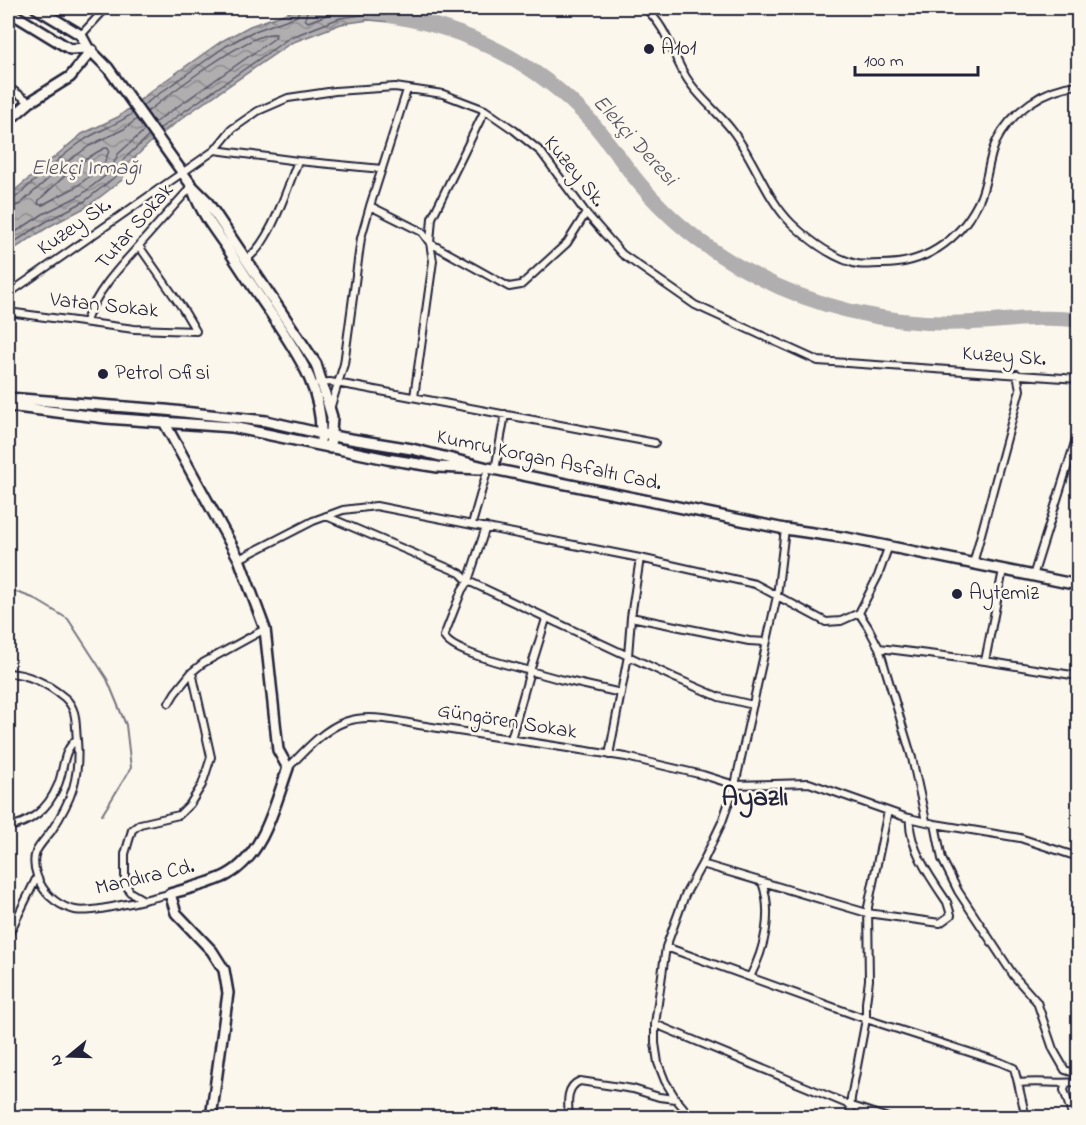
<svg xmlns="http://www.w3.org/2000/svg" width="1086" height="1125" viewBox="0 0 1086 1125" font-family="'Indie Flower',sans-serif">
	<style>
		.water { fill: url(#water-waves); stroke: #787681; stroke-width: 1.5 }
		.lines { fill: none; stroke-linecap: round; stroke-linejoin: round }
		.shore { stroke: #5b5a6a; stroke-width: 1.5 }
		.stream { stroke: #787681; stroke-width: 2 }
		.river { stroke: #b1aeb0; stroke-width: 15 }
		.street-casing { stroke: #22223b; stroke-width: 10 }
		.secondary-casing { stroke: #22223b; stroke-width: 14 }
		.street { stroke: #fbf7ec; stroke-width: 6 }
		.secondary { stroke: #fbf7ec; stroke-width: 9 }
		.poi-dot { fill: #22223b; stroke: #fbf7ec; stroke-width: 2 }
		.labels { text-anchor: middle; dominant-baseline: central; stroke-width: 5; stroke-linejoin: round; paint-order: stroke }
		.poi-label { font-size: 21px; fill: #22223b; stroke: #fbf7ec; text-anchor: start }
		.street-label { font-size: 21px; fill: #22223b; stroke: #fbf7ec }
		.water-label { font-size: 22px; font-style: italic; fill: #545364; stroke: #fbf7ec }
		.district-label { font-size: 27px; font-weight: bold; fill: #22223b; stroke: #fbf7ec }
	</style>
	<defs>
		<pattern id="water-waves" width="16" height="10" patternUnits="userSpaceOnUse" patternTransform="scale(1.5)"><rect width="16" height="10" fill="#b1aeb0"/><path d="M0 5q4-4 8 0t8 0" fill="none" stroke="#908d90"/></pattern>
	</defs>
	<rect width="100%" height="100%" fill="#fbf7ec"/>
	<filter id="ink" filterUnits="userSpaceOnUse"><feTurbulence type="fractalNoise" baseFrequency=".0167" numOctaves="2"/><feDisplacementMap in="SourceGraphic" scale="12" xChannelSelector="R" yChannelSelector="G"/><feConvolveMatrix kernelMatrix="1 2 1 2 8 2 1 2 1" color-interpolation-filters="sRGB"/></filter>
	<g filter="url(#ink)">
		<path class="water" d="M301,8H405L414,17L400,23L369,20L341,24L291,43L189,113L150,143L129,163L122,180L88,206L50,226L8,253V196L82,134L118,117L159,85L222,41L250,26Z"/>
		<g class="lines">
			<path class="shore" d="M308,8L305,19L308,22L337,11L359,8
				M142,106L226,46L252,32L297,16L300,8
				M147,112C168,95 253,29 276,34L275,38L154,123
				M159,129L289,38L340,18L368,14L400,16L402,14L401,8
				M105,148H108L109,151L103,166L96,171L76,187L42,205L38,204L39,200C59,181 80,160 105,148Z
				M8,201L15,198C37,179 59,157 84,140C99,130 117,125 133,113
				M8,209L20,204L66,163L89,146L124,129L137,119
				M8,237L43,214L81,195L110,172L118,154L145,130
				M8,246L47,221L85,201L116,176L124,159L149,136"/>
			<path class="stream" d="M8,589L33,598L68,619L107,679L126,725L131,768L102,815"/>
			<path class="river" d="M392,16C467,28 537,63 589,119C607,139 622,162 639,183C669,219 706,249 747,271C812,307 887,325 961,323C1000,322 1039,315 1078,320"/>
			<defs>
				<path id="street" d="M645,8C669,30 670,51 686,77C698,97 717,111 731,129C754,158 766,199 792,224C809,240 830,256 853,263C861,266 872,264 880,264C923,265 958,242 978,203C988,185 987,161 996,142C1012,111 1044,88 1078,85
					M81,35L106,8
					M8,87L30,102
					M215,150L298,161L382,169
					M370,206L422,232L430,243L509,287L521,285L567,243L586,213
					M139,246L183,309L196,331
					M246,259C270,245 287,188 298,161
					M8,294L215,150L232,129L258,111L288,98L335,91L395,87L443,94L485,110L514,130L541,152L586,213L622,254L695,305L765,337L818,361L1078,379
					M8,312L134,329L196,331
					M86,321C96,293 116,271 136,249C154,228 173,207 192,186
					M319,383L330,382L359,387L655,443
					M414,397L433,261L430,243L432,218L485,110
					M330,409L344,364L361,238L370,206L407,90
					M495,470L505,414
					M326,516L460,573L468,581L675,678L719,697L753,705
					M472,524L488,468
					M486,527L468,581L462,590L444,636C451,653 511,665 530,671L546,619
					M239,559L313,521L343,510L376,506L640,558L755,584L826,622L841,621L859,613L878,576L888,548
					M973,564L1020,390L1017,374
					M1033,576L1078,433
					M859,613L868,627L879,648L985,661L1078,676
					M631,617L749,641L766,642
					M879,648L912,758L926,821
					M985,661L1003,570
					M8,673C30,674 48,684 65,698C78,710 75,724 77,740C80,778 72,799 52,830C47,837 39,845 36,852C32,862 36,875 40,883C47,897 61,907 75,910C94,914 148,898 170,894
					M169,703L175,693L192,672
					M511,739L530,671L559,679L621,693
					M609,755L628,656L631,617L640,558
					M288,768C336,717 349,710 419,725L626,757L703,775L735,785L809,783L905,817L935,824L1020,838L1078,857
					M935,824L942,859L958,891L1014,976L1037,1002L1053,1049L1065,1070L1078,1074
					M8,827C30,823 48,809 57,787C65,770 61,752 77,739
					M702,864L867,913L940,923L951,915L947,902C932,880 907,845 910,818
					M142,899L130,892L125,883V854L132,830L140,824L179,815L190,804L202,785L211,757L192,672L203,663L265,629
					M8,936L37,877
					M666,947L866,1019L1000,1062L1014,1068L1018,1083C1038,1081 1058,1084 1078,1082
					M750,977C765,948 773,913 762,882
					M655,1024L852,1106L888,1118
					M1018,1083L1026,1118
					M1066,1084L1064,1090L1073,1118
					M569,1118C568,1104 565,1087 580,1081L633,1089L659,1097L676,1099
					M692,1118L676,1099L665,1081L658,1063L655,1043V1024L666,947L685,895L702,864L722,822L735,785L777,596L785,529
					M850,1118L851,1098L866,1019V1003L869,980L868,907L888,811"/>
				<path id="secondary" d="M36,8L81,35L88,48L108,68L192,186L206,200L316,364L332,417L330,448
					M8,11L70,49L88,48
					M8,121L30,102L70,77L92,50
					M193,190C200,210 213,228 226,246C241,269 256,292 272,315C298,355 323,388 321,438
					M8,398L165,410L266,421L332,436L412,449L488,468L785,529L847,538L1078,585
					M8,406L106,418L232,427L387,459L438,467L480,469
					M164,422L239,559L265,629L278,750L288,768C275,804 264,855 227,875C210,884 188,888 170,894L176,913L212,951L224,970L228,993L211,1118"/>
			</defs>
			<use href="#street" class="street-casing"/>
			<use href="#secondary" class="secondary-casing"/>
			<use href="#street" class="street"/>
			<use href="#secondary" class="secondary"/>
		</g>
	</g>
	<g class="poi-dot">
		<circle cx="649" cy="49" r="6"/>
		<circle cx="103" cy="374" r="6"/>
		<circle cx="957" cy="594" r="6"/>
	</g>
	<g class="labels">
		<g class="poi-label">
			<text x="661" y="49">A101</text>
			<text x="115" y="374">Petrol Ofisi</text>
			<text x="969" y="594">Aytemiz</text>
		</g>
		<g class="street-label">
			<text transform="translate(574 172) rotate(51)">Kuzey Sk.</text>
			<text transform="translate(75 227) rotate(-35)">Kuzey Sk.</text>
			<text transform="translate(135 227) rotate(-49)">Tutar Sokak</text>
			<text transform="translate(104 306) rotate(6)">Vatan Sokak</text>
			<text transform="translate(1004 357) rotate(4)">Kuzey Sk.</text>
			<text transform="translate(549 461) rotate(12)">Kumru Korgan Asfaltı Cad.</text>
			<text transform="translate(507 722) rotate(9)">Güngören Sokak</text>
			<text transform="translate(145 878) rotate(-13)">Mandıra Cd.</text>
		</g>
		<g class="water-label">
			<text transform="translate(634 141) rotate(48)">Elekçi Deresi</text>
			<text x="86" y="169">Elekçi Irmağı</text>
		</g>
		<g class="district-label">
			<text x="755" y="798">Ayazlı</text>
		</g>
	</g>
	<rect width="1086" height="1125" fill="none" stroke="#fbf7ec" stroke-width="30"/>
	<rect x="15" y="15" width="1056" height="1095" fill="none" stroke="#22223b" stroke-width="2" filter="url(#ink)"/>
	<g transform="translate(69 1056) rotate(251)" stroke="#fbf7ec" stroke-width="4.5" paint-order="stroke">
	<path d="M0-4.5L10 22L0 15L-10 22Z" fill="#22223b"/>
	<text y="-9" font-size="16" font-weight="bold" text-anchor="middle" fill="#22223b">N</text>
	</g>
	<path d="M855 66v9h123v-9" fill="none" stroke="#22223b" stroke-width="3"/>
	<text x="864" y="66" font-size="18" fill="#22223b" stroke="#fbf7ec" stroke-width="4.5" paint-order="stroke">100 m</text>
</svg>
